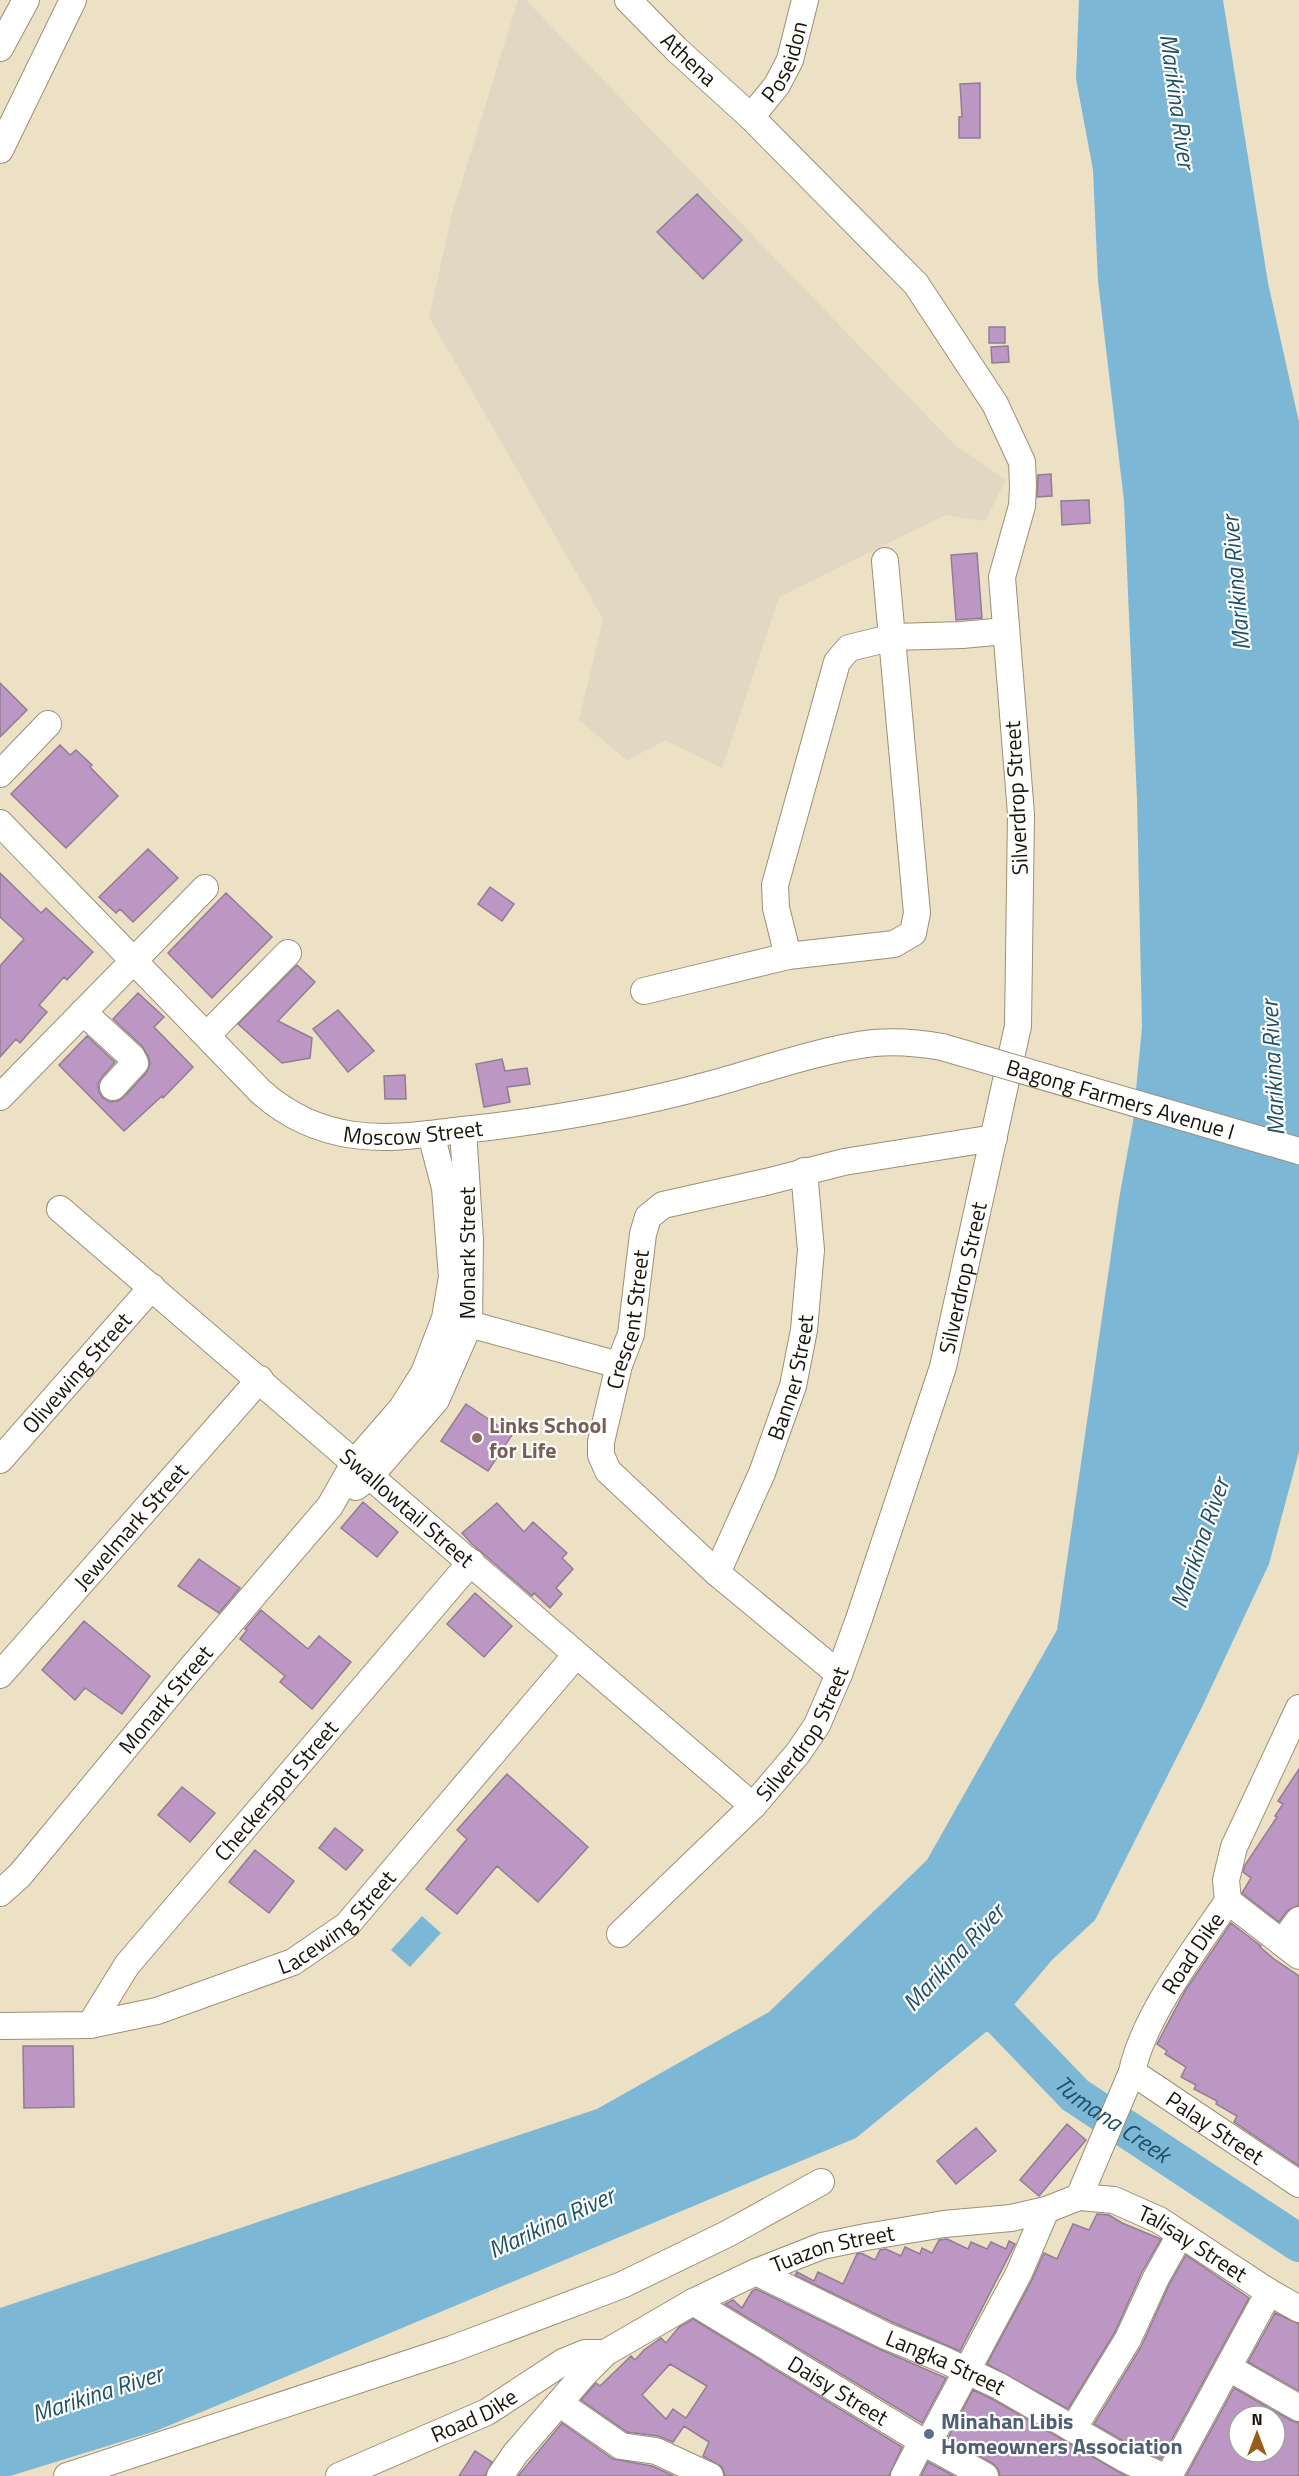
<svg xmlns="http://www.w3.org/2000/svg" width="1299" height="2476" viewBox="0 0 1299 2476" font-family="'Titillium Web',sans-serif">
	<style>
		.industrial { fill: #e1d7c2 }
		.water { fill: #7cb7d6 }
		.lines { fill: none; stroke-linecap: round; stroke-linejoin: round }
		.river { stroke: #7cb7d6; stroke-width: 38 }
		.building { fill: #bc97c4; stroke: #907d94; stroke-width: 1.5; fill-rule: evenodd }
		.minor-casing { stroke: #9b8f75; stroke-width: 28 }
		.minor { stroke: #fff; stroke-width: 26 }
		.minor-bridge-casing { stroke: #9b8f75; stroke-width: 28; stroke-linecap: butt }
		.minor-bridge { stroke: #fff; stroke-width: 26 }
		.education-dot { fill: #8d6e63; stroke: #fff; stroke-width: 2 }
		.service-dot { fill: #5c6f8a; stroke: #fff; stroke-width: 2 }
		.labels { text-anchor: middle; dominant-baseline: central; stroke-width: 4.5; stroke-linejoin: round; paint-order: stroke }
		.street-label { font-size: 22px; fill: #18140a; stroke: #fff }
		.education-label { font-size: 22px; font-weight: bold; fill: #785e54; stroke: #fff; text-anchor: start }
		.service-label { font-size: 22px; font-weight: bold; fill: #4e5e75; stroke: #fff; text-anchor: start }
		.water-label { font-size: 24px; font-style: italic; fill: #1f4f65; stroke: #fff }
	</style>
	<rect width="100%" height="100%" fill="#ede1c5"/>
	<path class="industrial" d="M518,0H526L955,445L1006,480L985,521L945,515L779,597L722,768L665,740L627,761L579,720L603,619L429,317L453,210Z"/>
	<path class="water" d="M1079,0H1223L1268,283L1299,422V1452L1269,1564L1202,1707L1095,1920L1052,1960L1002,2019L856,2138L156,2431L10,2476H0V2308L597,2109L769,2012L927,1860L1057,1630L1119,1199L1133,1122L1142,1027L1137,799L1124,501L1098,281L1093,170L1076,79Z
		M422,1916L441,1933L410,1967L391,1950Z"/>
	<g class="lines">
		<path class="river" id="s1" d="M960,1990L1002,2019L1075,2095L1299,2243"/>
	</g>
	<path class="building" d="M980,83V138H959V117H962L960,84Z
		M697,194L742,240L703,279L657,232Z
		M989,327H1005V343H989Z
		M1008,346L1009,362L992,363L991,347Z
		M1051,474L1052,496L1037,497L1038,475Z
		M1089,500L1090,523L1062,525L1061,501Z
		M977,553L982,618L956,620L951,555Z
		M0,683L27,710L0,737Z
		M60,745L70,755L76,750L92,765L90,767L118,796L66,848L11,794Z
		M148,849L178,878L133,922L120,909L116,913L99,897Z
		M0,873L41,913L46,908L93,952L67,980L64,977L39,1005L47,1012L20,1043L16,1039L0,1057V966L24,939L0,917Z
		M490,887L514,904L502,921L478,904Z
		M226,893L272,937L212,998L168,953Z
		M297,965L315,982L278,1021L312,1038L310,1058L282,1063L238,1024Z
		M138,993L164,1017L154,1027L193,1067L163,1098L162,1096L124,1131L59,1065L87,1036L115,1062L102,1077L98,1084L99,1092L103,1098L110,1102L118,1101L124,1097L146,1073L150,1064L148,1056L142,1046L113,1019Z
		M338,1010L374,1051L348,1072L313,1029Z
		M502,1059L505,1071L527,1068L530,1084L507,1087L510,1102L484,1107L476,1064Z
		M405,1075L406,1099H385L384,1076Z
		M466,1404L512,1435L488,1471L441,1441Z
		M363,1502L398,1532L377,1557L341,1528Z
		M497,1503L524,1532L533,1522L567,1553L562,1558L573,1569L556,1588L562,1594L550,1608L534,1593L532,1596L472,1544L462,1533Z
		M199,1559L240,1588L219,1613L178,1586Z
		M475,1593L512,1626L484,1657L447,1624Z
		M261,1610L308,1649L319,1636L351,1662L312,1709L280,1682L285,1676L240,1639L247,1630L245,1629Z
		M84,1621L150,1676L122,1714L85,1688L75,1700L42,1670Z
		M1299,1769V1905L1287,1911L1279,1922L1242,1893L1251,1878L1243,1872L1245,1865L1277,1817L1275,1816L1283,1804L1278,1801Z
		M507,1774L588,1847L538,1902L497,1866L457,1914L426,1889L467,1839L457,1830Z
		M182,1787L215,1813L190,1842L158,1815Z
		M335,1828L363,1850L346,1870L319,1848Z
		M255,1850L294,1881L269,1913L229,1882Z
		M1231,1923L1261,1946L1260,1947L1274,1959L1299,1976V2166L1234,2122L1237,2116L1216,2104L1217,2101L1194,2089L1196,2085L1181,2077L1186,2067L1165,2054L1167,2051L1157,2044L1185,1991Z
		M23,2046H73L74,2107L24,2108Z
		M1067,2124L1086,2140L1039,2196L1020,2180Z
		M976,2128L996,2151L956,2184L937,2161Z
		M1097,2214L1109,2215L1122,2223L1161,2239L1142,2272L1115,2332L1068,2409L987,2364L1032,2280L1044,2253L1057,2259L1073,2224L1089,2230Z
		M947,2239L968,2249L971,2242L987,2249L991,2242L1006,2249L1009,2241L1015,2244L960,2351L892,2322L795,2275L797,2272L814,2281L818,2272L843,2284L857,2254L861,2253L875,2260L880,2250L886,2249L901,2256L905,2247L920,2254L922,2248L932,2253L939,2240Z
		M1186,2255L1249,2298L1161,2459L1132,2446L1094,2424L1141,2347L1169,2285Z
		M756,2289L879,2349L946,2378L922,2423L725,2304L733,2300L742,2308L752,2291Z
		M1275,2313L1299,2324V2391L1248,2362Z
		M693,2319L902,2447L889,2476H725L722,2467L703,2456L709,2442L684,2426L673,2442L658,2436L627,2432L581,2400L596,2383L600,2386L631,2356L635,2360L644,2350L661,2338L666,2343L679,2327ZM670,2364L707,2386L686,2418L673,2409L666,2419L642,2395Z
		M1234,2388L1292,2421L1299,2423V2476H1186ZM1239,2416H1275V2452H1239Z
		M973,2390L992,2399L1126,2476H1000L998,2469L992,2463L948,2438Z
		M562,2423L613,2459L652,2466L674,2476H518Z
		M475,2451L492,2462L485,2476H459Z
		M928,2462L954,2476H921Z"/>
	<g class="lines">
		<defs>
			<g id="minor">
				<path d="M0,48L26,0"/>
				<path id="s2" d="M751,117L777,85L790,60L805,0"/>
				<path d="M0,150L73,0"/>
				<path d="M0,774L48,724"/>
				<path id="s3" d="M0,823L261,1092C288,1116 318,1130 354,1135C390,1140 427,1134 463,1130C545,1121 627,1107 708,1085C760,1071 821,1049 874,1043C897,1041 920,1043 942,1047"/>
				<path d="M788,956L776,908L775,885L837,662L849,648L894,637L962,635L1005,631"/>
				<path d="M644,991L788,956L894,944L913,933L917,913L885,561"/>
				<path d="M83,1012L132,1057L135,1063L113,1087"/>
				<path d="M207,1035L288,953"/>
				<path d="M0,1097L205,888"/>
				<path id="s4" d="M60,1209C292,1406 521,1608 753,1806"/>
				<path d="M454,1320L619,1365"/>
				<path id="s5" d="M0,1460L152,1287"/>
				<path d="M356,1487L370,1476L436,1400L469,1325L470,1240L463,1130"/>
				<path id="s6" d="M717,1573L762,1473L793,1386L804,1330L811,1250L804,1171"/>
				<path id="s7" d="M839,1674L717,1573L608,1471L601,1455V1442L619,1365L631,1334L643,1234L648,1217L663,1205L766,1182L844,1162L994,1138"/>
				<path id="s8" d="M0,1675L260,1379"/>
				<path id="s9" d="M0,1893L20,1875L187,1673L330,1506L355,1462L402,1408L424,1373L445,1318L452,1277L445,1188L431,1134"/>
				<path d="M1228,1901L1299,1956"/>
				<path id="s10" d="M620,1934L753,1806L798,1753L817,1725L839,1674L859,1619L943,1367L1018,1026L1021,814L1002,577L1022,506L1023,486L1022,462L995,404L916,284L751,117L676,49L628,0"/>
				<path d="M1282,1943L1299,1920"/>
				<path id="s11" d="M90,2025L127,1965L471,1562"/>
				<path id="s12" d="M0,2026L90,2025L157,2011L293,1962L347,1925L576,1655"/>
				<path id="s13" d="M1132,2072L1299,2184"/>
				<path id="s14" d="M1079,2197L1132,2072C1143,2017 1196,1948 1228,1901L1226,1880L1234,1847L1299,1708"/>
				<path id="s15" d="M756,2272L886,2336L942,2359L999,2386L1125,2459L1162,2476"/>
				<path id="s16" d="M693,2302L925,2443L985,2476"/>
				<path d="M1229,2368L1299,2408"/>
				<path d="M559,2403L621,2446L656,2451L710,2476"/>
				<path d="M1073,2429L1128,2339L1156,2278L1180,2235"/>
				<path d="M67,2476L452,2349L622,2285L727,2234L821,2182"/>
				<path id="s17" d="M339,2476L487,2412L563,2362L585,2353H605"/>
				<path id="s18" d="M500,2476L515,2454L585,2373L605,2353L693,2302L756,2272L822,2246L866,2237L944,2224L1011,2218L1046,2210L1079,2197L1114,2200L1159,2220L1269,2292L1299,2309"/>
				<path d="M904,2476L917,2451L932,2436L1019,2273L1046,2210"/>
				<path d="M1169,2476L1269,2292"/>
			</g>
		</defs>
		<use href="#minor" class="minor-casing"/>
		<use href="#minor" class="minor"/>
		<defs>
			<g id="minor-bridge">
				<path id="s19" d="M942,1047L1299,1151"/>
			</g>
		</defs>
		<use href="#minor-bridge" class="minor-bridge-casing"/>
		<use href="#minor-bridge" class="minor-bridge"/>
	</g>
	<circle class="education-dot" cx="477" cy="1438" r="6"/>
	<circle class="service-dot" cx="929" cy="2434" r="6"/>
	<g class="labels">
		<g class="street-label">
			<text transform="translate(689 59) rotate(43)">Athena</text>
			<text stroke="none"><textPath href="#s2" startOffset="66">Poseidon</textPath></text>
			<text transform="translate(1016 798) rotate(-93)">Silverdrop Street</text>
			<text stroke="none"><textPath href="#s19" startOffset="186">Bagong Farmers Avenue I</textPath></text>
			<text stroke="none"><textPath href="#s3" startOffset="538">Moscow Street</textPath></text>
			<text transform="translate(467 1253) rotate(-90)">Monark Street</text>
			<text stroke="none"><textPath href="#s10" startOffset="759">Silverdrop Street</textPath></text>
			<text stroke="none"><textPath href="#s7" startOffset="464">Crescent Street</textPath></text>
			<text stroke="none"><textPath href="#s5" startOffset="116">Olivewing Street</textPath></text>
			<text stroke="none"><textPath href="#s6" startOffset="210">Banner Street</textPath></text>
			<text stroke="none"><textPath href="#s4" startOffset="458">Swallowtail Street</textPath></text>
			<text stroke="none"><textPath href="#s8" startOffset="198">Jewelmark Street</textPath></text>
			<text stroke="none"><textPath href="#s9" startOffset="255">Monark Street</textPath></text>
			<text stroke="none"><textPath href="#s10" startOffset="273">Silverdrop Street</textPath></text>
			<text stroke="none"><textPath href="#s11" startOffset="300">Checkerspot Street</textPath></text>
			<text stroke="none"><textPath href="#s12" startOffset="362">Lacewing Street</textPath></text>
			<text stroke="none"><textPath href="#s14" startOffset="270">Road Dike</textPath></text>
			<text stroke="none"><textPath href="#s13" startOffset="100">Palay Street</textPath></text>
			<text stroke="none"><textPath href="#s18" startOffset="792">Talisay Street</textPath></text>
			<text stroke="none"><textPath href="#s18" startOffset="414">Tuazon Street</textPath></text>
			<text stroke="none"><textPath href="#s15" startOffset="210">Langka Street</textPath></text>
			<text stroke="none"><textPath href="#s16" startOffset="170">Daisy Street</textPath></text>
			<text stroke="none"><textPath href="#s17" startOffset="148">Road Dike</textPath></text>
		</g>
		<g class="education-label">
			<text x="489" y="1425">Links School<tspan x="489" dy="25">for Life</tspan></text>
		</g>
		<g class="service-label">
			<text x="941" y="2421">Minahan Libis<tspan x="941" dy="25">Homeowners Association</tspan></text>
		</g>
		<g class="water-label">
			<text transform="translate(1178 101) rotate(82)">Marikina River</text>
			<text transform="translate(1235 583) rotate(-95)">Marikina River</text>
			<text transform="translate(1272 1068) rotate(-93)">Marikina River</text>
			<text transform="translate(1199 1543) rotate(-71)">Marikina River</text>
			<text transform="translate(953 1957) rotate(-47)">Marikina River</text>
			<text stroke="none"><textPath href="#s1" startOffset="201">Tumana Creek</textPath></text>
			<text transform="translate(551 2222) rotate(-25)">Marikina River</text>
			<text transform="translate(97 2393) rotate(-18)">Marikina River</text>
		</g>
	</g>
	<g transform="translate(1257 2434)"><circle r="28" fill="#ffffff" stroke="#a3a19d" stroke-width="1.5"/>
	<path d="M0-4.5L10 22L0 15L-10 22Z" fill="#965e19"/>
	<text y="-9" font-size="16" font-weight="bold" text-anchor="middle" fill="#18140a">N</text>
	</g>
</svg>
